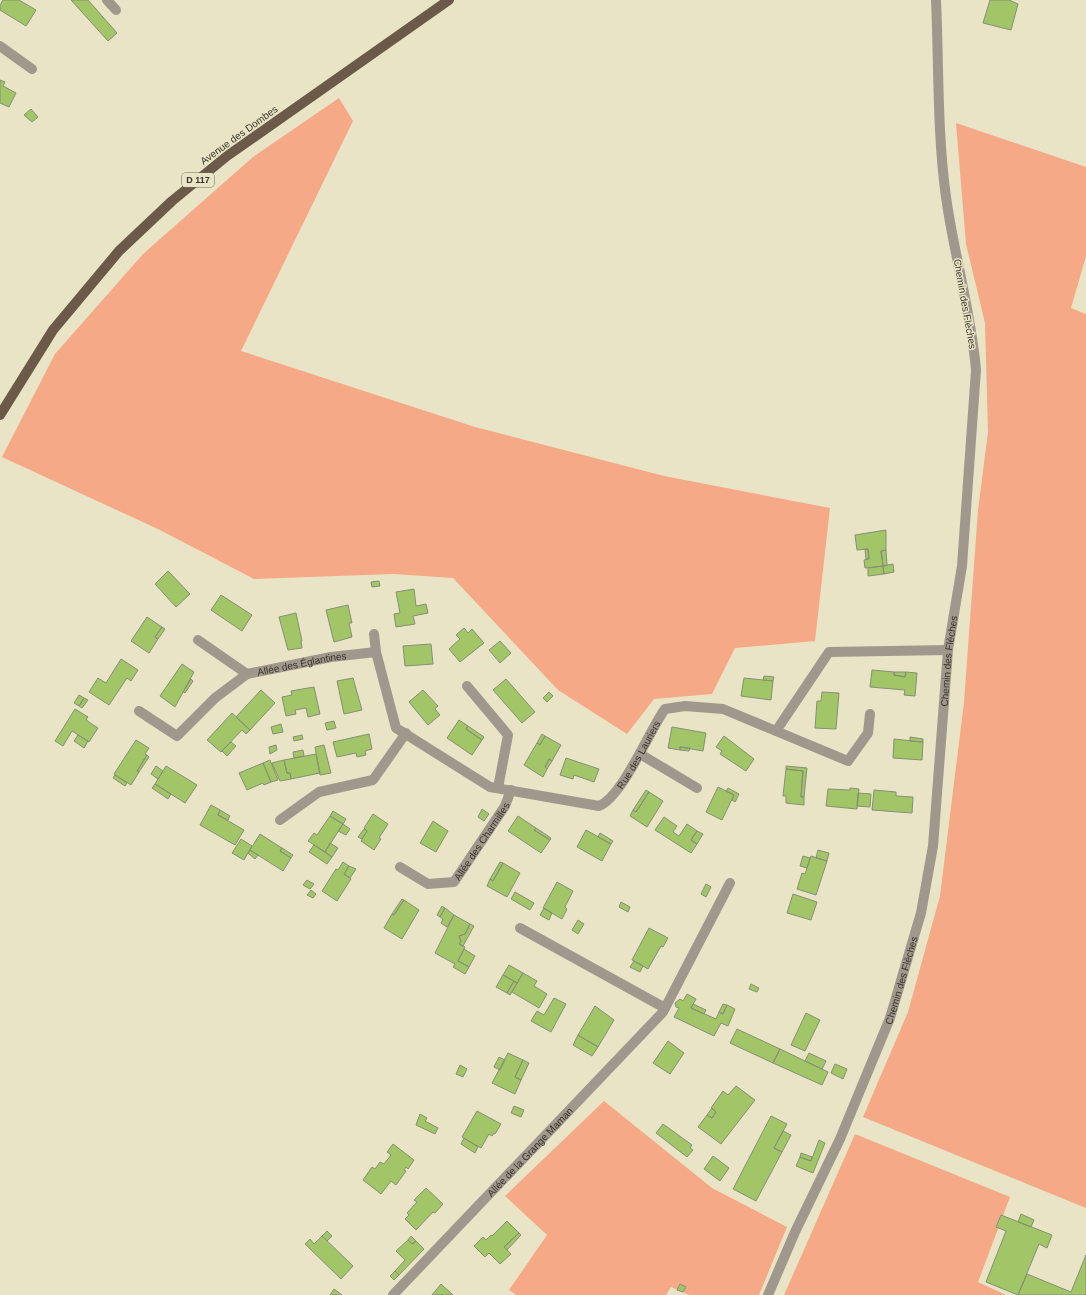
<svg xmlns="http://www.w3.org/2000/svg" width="1086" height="1295" viewBox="0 0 1086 1295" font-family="Arial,sans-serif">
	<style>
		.green { fill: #f5a987 }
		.building { fill: #a2c567; stroke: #859075 }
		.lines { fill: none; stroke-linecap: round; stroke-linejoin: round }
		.minor { stroke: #a1988d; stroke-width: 10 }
		.major { stroke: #6a5a47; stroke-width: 10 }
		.labels { text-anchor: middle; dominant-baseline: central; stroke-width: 3; stroke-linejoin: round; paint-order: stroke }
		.shield { fill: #e9e4c5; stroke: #6c6a58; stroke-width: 1 }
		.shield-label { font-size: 9px; font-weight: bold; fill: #373529 }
		.street-label { font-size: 10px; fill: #373529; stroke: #e9e4c5 }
	</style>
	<rect width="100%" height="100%" fill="#e9e4c5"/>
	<path class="green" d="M339,98L353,121L241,351L475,427L664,476L830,508L815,641L735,648L712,694L654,699L627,734L558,690L453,578L393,574L254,579L160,530L2,457L55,354L143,254L253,157Z
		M956,123L1086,167V256L1071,308L1086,314V1208L863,1117L908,1012L940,896L964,702L978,510L988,432L985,323L966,244Z
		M604,1101L712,1188L787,1227L759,1295H689L671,1287L666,1295H516L509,1290L547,1235L505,1196Z
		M855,1134L1010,1197L978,1282L1006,1295H784Z"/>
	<path class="building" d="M3,0H19L36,10L26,26L0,10V5Z
		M71,0H88L117,33L108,41Z
		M990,0H1009L1018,4L1011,30L983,23Z
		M0,80L5,82L3,86L16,93L9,107L0,103Z
		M31,109L38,117L32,122L24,115Z
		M886,530V550L881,551L883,566L865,568L864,560L869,559L868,549L857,550L855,535Z
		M865,549H868L869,559H866Z
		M886,550L887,565L883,566L881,551Z
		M893,564L894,572L884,574L883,566Z
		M883,566L884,574L868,576V568Z
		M168,571L190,594L176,607L155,584Z
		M379,581L380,586L372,587L371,582Z
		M414,589L416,606L426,604L428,613L413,616L415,624L396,627L394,614L400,613L396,592Z
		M221,595L252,615L242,631L211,610Z
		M348,605L352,623H349L352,637L334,642L326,610Z
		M296,613L302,641H301L302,648L288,650L279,617Z
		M147,617L162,627L155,637L158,639L149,653L131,641Z
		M162,627L165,629L158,639L155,637Z
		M464,628L468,633L472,629L484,643L460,662L449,649L460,639L456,635Z
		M500,641L511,653L500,663L489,650Z
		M431,644L433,664L405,666L403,646Z
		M121,659L138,670L131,681L127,678L109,705L89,692L98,678L106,683Z
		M182,664L194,672L175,707L160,696Z
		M872,670L894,672V675L905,677L906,672L917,673L915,696L904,695L905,690L870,687Z
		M894,672H906L905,677L894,675Z
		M764,676L774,677L773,681L763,680Z
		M353,678L362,710L344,714L337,681Z
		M744,678L773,681L771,700L741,696Z
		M191,679L193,681L185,693L183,692Z
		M506,679L535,712L522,723L493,690Z
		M314,687L320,714L308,717L306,708L295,710L296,714L286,716L282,697L292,695L291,691Z
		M261,690L275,703L250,730L236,717Z
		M423,690L438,706L435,709L440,715L428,725L409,702Z
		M549,692L553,696L547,702L543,698Z
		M822,692L839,693L836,729L815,728L817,701H821Z
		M79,695L84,698L79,706L74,703Z
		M84,698L88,700L82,708L79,706Z
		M75,709L88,717L86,720L98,728L89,742L72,731L63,746L55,741Z
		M232,713L250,730L246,734L242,730L221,752L207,740Z
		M459,720L468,726L466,729L482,740L472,755L447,738Z
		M334,721L336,728L327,730L325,723Z
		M281,724L283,732L273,734L271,727Z
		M468,726L484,737L482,740L466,729Z
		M672,727L706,733L703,751L680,747V750L668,748Z
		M369,734L372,749L365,751L366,755L357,757L356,753L337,757L333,742Z
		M542,734L545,736L540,745L537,743Z
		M78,735L88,741L84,748L74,741Z
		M302,735L303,739L294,741L293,737Z
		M545,736L561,745L552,761L549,759L545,767L547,769L543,777L524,765L537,743L540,745Z
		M724,736L754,759L746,771L720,754L722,751L716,747Z
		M910,737L923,739V742L910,741Z
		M894,739L923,742L922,760L893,758Z
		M136,740L149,748L145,754L147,755L137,771L139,772L131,785L114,774Z
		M231,742L236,746L227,756L222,751Z
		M276,745L277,750L270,754L269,747Z
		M324,745L331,773L320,775L315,747Z
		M680,747L690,748L689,751L680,750Z
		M303,750L304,756L294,758L293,752Z
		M316,754L320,773L291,779L290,773H287L284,760Z
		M147,755L149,757L139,772L137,771Z
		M566,758L599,769L594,782L574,775L573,779L560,775Z
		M549,759L552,761L547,769L545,767Z
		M270,760L278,780L271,782L263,763Z
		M284,760L287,773H290L291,779L280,781L272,763Z
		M263,763L271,782L264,785L263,783L247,790L239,773Z
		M156,766L163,771L158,779L151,774Z
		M166,766L197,785L185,803L155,784Z
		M786,766L807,768L804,797H801L803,771L786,769Z
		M786,769L803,771L801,797H804V805L786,803V796H783Z
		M115,775L127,783L125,786L113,778Z
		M155,784L171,794L168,799L152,788Z
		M718,787L734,795L722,820L706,812Z
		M728,788L739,794L735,802L732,800L734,795L726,791Z
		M850,788L859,789L857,809L826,806L828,789L850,790Z
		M646,790L649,792L636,812L633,810Z
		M874,790L896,792V796L913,797L912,813L872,810Z
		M649,792L663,801L647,827L630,816L633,810L636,812Z
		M858,793L871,794L870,807L857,806Z
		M211,805L220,810L218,815L244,830L235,845L200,825Z
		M482,809L489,814L484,821L478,817Z
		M220,810L230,816L228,820L218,815Z
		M333,811L346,819L343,824L330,816Z
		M373,814L388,824L379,838L381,839L374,850L361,841L367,831L364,828Z
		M330,816L343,824L325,852L308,841L314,833L317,835Z
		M518,816L536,828L534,830L550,840L541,853L508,831Z
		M664,817L677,826L673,832L679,836L687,824L697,831L691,840L697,844L691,853L655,830Z
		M433,821L448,831L436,852L420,843Z
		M343,824L350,829L346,835L338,831Z
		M536,828L551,838L550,840L534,830Z
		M364,829L367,831L362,839L358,837Z
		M586,830L611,844L602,861L577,847Z
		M697,831L703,834L697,844L691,840Z
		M600,833L613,841L611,844L598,837Z
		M260,834L282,848L280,851L291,858L283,871L250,850Z
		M241,839L252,846L244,860L232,853Z
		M330,843L338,848L332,857L325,852Z
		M314,845L332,857L327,864L309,852Z
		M282,848L293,855L291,858L280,851Z
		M250,850L258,855L255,859L248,853Z
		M818,850L829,853L827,861L816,858Z
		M803,856L810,858L807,868L800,866Z
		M811,856L827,861L816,895L797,889L802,873L805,874Z
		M343,862L349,866L344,874L351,879L337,901L322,891L336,869L338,870Z
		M500,862L503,863L493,881L490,879Z
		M503,863L520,873L507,897L487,886L490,879L493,881Z
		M349,866L356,869L350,878L344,874Z
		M307,880L314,884L310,889L303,885Z
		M557,882L573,891L565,907L567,909L562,919L543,908Z
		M706,884L711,887L706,897L701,894Z
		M311,890L316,894L313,898L307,895Z
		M515,892L534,903L530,910L511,899Z
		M793,894L817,902L811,920L787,913Z
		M402,899L404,900L394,915L392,914Z
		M404,900L419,910L402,939L384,928L392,914L394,915Z
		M621,902L630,907L628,912L619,907Z
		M442,906L445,908L440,917L437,915Z
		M445,908L454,915L447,927L441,923L443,919L440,917Z
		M544,908L552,913L549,920L540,915Z
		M454,915L470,924L465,934L459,936L461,941L459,944L465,947L458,961L469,967L465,974L453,967L455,964L435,953Z
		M578,920L584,924L578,934L572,930Z
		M470,924L474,926L463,946L459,944L461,941L459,936L465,934Z
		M649,928L668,938L663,947L661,946L648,969L632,960Z
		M464,949L475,956L469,967L458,961Z
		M634,961L643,966L640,972L630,967Z
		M509,965L523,973L517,983L503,975Z
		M523,973L537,981L534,986L547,994L539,1008L512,992Z
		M503,975L514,981L507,993L496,987Z
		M514,981L517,983L510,995L507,993Z
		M751,984L759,988L757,992L749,989Z
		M687,994L696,999L691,1008L716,1019L719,1012L723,1014L727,1005L735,1009L728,1026L721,1023L714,1036L674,1017L679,1008L676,1007L675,1003L680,999L683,1001Z
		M554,998L566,1004L551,1032L531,1021L537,1011L544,1015Z
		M693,1004L706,1010L704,1014L691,1008Z
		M723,1004L727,1005L723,1014L719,1012Z
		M595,1006L614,1020L598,1047L578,1035Z
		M806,1013L820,1020L805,1051L791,1045Z
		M737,1029L780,1049L773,1063L730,1043Z
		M578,1035L598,1047L592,1056L573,1045Z
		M668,1041L684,1053L670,1074L653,1063Z
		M780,1049L828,1072L822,1085L773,1063Z
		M508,1053L523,1060L515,1077L521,1080L515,1094L492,1083Z
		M809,1053L826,1061L822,1069L805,1061Z
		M499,1057L505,1060L500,1070L494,1067Z
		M523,1060L529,1063L521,1080L515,1077Z
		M835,1064L847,1069L843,1079L831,1073Z
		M460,1065L467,1069L463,1077L456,1074Z
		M736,1086L755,1100L721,1144L698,1127L707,1115L712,1118L716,1112L711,1108L723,1091L728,1095Z
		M514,1106L524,1110L521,1117L511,1113Z
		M712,1108L716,1112L712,1118L707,1115Z
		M477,1111L501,1124L495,1134L494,1133L492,1136L489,1134L481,1148L462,1137Z
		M420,1114L427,1118L425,1121L438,1128L435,1134L416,1125Z
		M771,1116L787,1124L774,1148L782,1152L756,1201L733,1189Z
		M663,1124L692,1145L690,1148L693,1150L687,1157L656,1133Z
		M783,1131L791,1135L782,1152L774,1148Z
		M464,1138L478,1147L475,1153L461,1144Z
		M819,1140L825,1143L813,1173L796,1166L800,1157L811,1161Z
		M393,1144L414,1160L408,1169L406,1167L404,1170L406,1171L396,1185L391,1181L381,1194L363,1180L372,1167L375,1169L380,1162L384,1164L391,1155L387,1152Z
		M801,1153L812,1157L811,1161L800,1157Z
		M713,1156L729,1168L720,1181L704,1169Z
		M426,1188L443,1204L435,1213L433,1212L416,1230L405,1219L409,1215L407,1213L417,1202L414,1200Z
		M1021,1214L1034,1220L1031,1227L1018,1222Z
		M1001,1215L1052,1235L1047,1248L1039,1244L1018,1295L986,1282L1006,1231L996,1227Z
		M507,1221L519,1233L504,1247L511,1254L500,1264L489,1253L485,1257L474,1246L483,1237L486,1240L491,1235L492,1236Z
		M327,1231L332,1236L327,1241L322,1236Z
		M519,1233L521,1235L507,1250L504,1247Z
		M322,1236L353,1266L341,1279L305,1244L310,1239L314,1244Z
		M411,1236L416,1241L412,1244L408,1240Z
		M408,1240L412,1244L416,1241L424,1249L399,1275L395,1271L405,1260L396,1251Z
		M1086,1255V1295H1018L1027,1274L1071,1292Z
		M395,1271L399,1275L394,1280L390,1276Z
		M441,1284L453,1295H432Z
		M680,1284L686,1287L683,1292L677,1290Z
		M334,1289L342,1295H330Z"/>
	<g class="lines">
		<g class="minor">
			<path d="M107,0L116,10"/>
			<path d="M0,46L32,69"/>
			<path id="s1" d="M374,634L376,652L396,728L490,787L599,806C623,796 649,731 665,709L685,706L723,709L776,731L829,652L948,650"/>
			<path d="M198,640L247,674"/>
			<path d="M467,686L508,735L498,788"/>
			<path id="s2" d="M139,711L177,736L215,698L247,674L331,657L376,652"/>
			<path d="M776,731L848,761L868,733L870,714"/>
			<path d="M640,754L697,788"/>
			<path d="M280,820L319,792L373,780L406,733"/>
			<path id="s3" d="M400,867L428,884L454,882L505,806L511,790"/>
			<path d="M520,928L665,1008"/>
			<path id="s4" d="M393,1295L663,1012L730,883"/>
			<path id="s5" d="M768,1295L795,1232L840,1139L890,1018L921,913L933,846L948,650L962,566L976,370C971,311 954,255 946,197C937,132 939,65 936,0"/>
		</g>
		<path class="major" d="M0,415L53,330L119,251L172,201L227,156L449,0"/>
	</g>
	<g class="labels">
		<rect class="shield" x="182" y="173" width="32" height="14" rx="3"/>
		<g class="shield-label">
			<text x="198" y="180">D 117</text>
		</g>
		<g class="street-label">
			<text transform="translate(239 135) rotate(-36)">Avenue des Dombes</text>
			<text transform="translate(965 304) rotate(80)">Chemin des Flèches</text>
			<text stroke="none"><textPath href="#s5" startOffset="666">Chemin des Flèches</textPath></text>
			<text stroke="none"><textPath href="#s2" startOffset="195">Allée des Églantines</textPath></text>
			<text stroke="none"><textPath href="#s1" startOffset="384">Rue des Lauriers</textPath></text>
			<text stroke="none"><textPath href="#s3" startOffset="108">Allée des Charmilles</textPath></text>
			<text stroke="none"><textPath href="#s5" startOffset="342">Chemin des Flèches</textPath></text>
			<text stroke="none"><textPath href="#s4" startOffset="198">Allée de la Grange Maman</textPath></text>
		</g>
	</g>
</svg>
